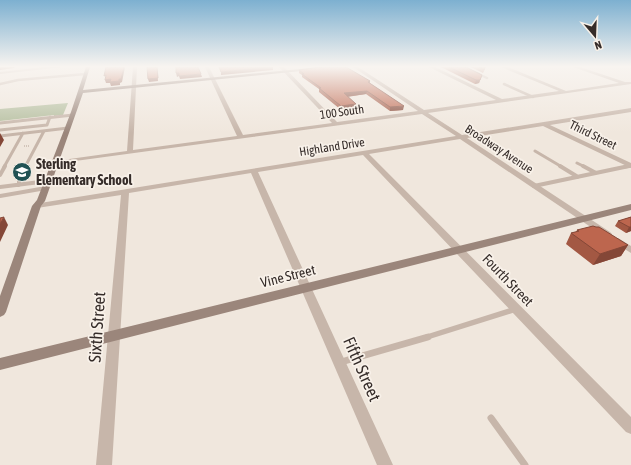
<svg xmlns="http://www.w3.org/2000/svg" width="631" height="465" viewBox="0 0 631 465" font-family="'Asap Condensed',sans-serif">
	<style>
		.green { fill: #b4be9e }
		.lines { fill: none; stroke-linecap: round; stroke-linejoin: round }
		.path { stroke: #b3a194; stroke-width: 1; stroke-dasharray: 1 1; stroke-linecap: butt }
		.lane-far4 { stroke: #c7b6aa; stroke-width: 2.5 }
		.lane-far3 { stroke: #c7b6aa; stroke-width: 3 }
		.lane-far2 { stroke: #c7b6aa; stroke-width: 4 }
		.lane-far1 { stroke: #c7b6aa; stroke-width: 5.5 }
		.lane { stroke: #c7b6aa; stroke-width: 7 }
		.street { fill: #c7b6aa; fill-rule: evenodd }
		.secondary { fill: #9b867b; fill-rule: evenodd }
		.wall { fill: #a35843 }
		.shaded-wall { fill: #844737 }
		.building { fill: #bd664e; stroke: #844737 }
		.labels { text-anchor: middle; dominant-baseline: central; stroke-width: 3.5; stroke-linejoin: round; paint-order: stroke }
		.far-street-label { font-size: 12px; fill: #352c29; stroke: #f8f1e9 }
		.poi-label { font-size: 14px; font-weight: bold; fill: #352c29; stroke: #f8f1e9; text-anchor: start }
		.street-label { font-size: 14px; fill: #352c29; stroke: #f8f1e9 }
		.near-street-label { font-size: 17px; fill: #352c29; stroke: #f8f1e9 }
	</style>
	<rect width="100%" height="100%" fill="#f0e7dd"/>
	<path class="green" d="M68,103L63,115L54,116V115L0,121V109Z"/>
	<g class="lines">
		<path class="path" d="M24,146H30"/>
		<path class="lane-far4" d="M477,73L487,78
			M0,84L18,80L85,74
			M504,84L533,97"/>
		<path class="lane-far3" d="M0,123L73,115
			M0,130L47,125L50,117
			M0,136L68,128
			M535,151L562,167
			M577,163L585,167
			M4,167L23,133
			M25,167L44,131
			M625,167L631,166"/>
		<path class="lane-far2" d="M560,166L578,177
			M583,166L596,173
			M0,175L5,166
			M19,185V180L26,166
			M534,186L629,166
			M0,187L48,181
			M0,196L46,188"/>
		<path class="lane-far1" d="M424,338L516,309"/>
		<path class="lane" d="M341,362L428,337
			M491,418L525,465"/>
		<path class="street" d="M44,67H63L0,74V72Z
			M133,67H137L133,150L237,136L205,67H209L243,135L332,123L279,67H284L337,122L418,111L353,67H358L424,110L496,100L429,67H435L502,99L559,91L501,67H508L566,91L619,83L573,67H580L625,82H631V84L428,113L462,135L631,108V112L550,125L631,163V168L543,126L467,138L610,232L612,234L610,236H604L460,139L369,154L631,417V434L626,432L363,155L258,172L393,465H377L251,173L129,193L112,465H96L121,195L37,208H34L33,206L34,204L456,136L422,114L53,164L52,163L55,161L127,151Z
			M618,238L631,246V253L615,243L613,241Z"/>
		<path class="secondary" d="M86,67H90L83,90L320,67H341L83,93L45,201L41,206L6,312L4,315L0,317V296L32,206L37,200L71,112Z
			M631,204V210L0,370V358Z"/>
	</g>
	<path class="wall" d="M441,67H466L482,75L479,83L475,84Z
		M471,67H486L483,73Z
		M299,70L370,81V83L403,110L390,111L366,94L347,97L356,104V107L340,109L319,92V89L302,77V75L299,73Z
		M631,217V231L626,233L615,226L618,221Z
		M577,230L628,245L621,256L593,265L566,244L571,233L576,232Z"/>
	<path class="shaded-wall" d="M0,67H15L14,68L0,70Z
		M124,67H125L122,82L120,83V85L111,86L110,83H106L105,80Z
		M157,67L158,81L149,82L148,79Z
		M269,67H273V70L221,75V72Z
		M176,73H179V76L177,77Z
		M201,74L202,77L180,79L179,76Z
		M482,75L479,83L475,84L476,80Z
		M367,91L366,94L344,97V93Z
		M356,104V107L340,109L341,106Z
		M404,106L403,110L390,111V107Z
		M0,133L4,140L0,147Z
		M4,217L8,225L0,242V224Z
		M629,227H631V231L626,233Z
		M628,245L621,256L593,265L600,254Z"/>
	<path class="building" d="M106,67H124L121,79H119V81L110,82L111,79L105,80L106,75L104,76Z
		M147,67H157L158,78L148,79Z
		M176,67H198L201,74L179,76V73H176Z
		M219,67H269L221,72Z
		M320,67H346L370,81L368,82L404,106L390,107L367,91L344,93L356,104L341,106L319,88H321L302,74H304L299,70Z
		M449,67H466L482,75L480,80H476Z
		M479,67H485L484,70Z
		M4,217L0,224V218Z
		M631,217V227H629L618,221Z
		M593,226L596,227H599L628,245L600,254L571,233L579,231L577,230Z"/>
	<linearGradient id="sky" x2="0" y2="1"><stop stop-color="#7db0d0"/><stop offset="0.5" stop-color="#f8f4f0"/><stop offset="1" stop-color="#f8f4f0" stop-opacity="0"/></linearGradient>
	<rect width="631" height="133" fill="url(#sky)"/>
	<defs>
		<symbol id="school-disc" viewBox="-11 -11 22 22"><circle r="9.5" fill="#215254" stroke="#f8f1e9"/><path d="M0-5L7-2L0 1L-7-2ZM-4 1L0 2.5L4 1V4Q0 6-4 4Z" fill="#fff"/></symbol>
	</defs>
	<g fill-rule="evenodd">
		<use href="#school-disc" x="11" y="161" width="22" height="22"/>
	</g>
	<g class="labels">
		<g class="far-street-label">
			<text transform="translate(342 112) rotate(-8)">100 South</text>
			<text transform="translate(593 135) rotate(26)">Third Street</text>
			<text transform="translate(332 147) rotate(-9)">Highland Drive</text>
			<text transform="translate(499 149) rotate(33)">Broadway Avenue</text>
		</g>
		<g class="poi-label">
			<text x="36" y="164">Sterling<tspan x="36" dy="16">Elementary School</tspan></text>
		</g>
		<g class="street-label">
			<text transform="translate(288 276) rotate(-14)">Vine Street</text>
			<text transform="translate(508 280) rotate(46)">Fourth Street</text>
		</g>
		<g class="near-street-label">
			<text transform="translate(97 327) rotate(-86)">Sixth Street</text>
			<text transform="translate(362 369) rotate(66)">Fifth Street</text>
		</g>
	</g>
	<g transform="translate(595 36) rotate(161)" stroke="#f8f1e9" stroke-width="3" paint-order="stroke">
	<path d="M0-3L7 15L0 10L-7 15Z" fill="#352c29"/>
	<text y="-6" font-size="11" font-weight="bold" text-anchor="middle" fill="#352c29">N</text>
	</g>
</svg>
